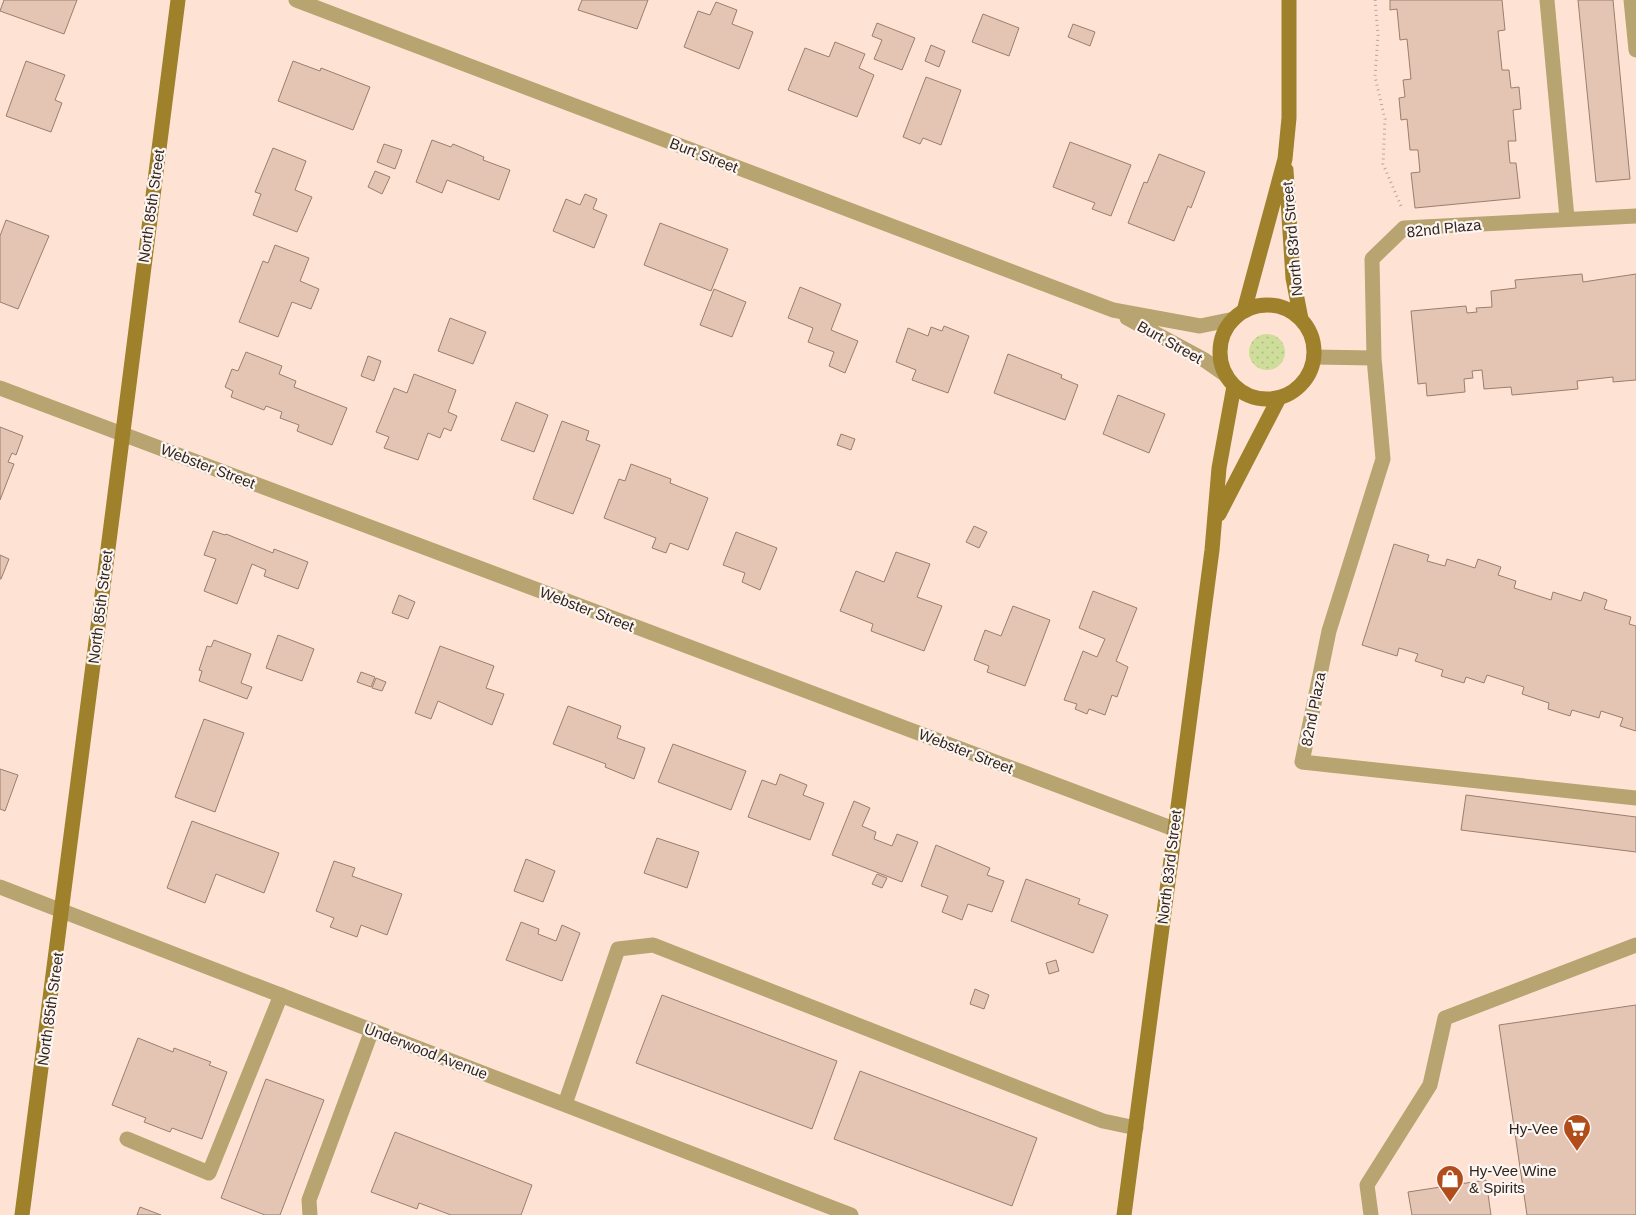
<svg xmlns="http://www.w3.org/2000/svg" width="1636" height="1215" viewBox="0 0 1636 1215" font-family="Helvetica,sans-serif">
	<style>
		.grass { fill: url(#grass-dots) }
		.building { fill: #e4c4b2; stroke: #9c7e6d }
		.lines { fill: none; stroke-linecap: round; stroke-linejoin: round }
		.path { stroke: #bba599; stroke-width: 3; stroke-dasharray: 1 4; stroke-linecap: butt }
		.lane { stroke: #b7a471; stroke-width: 15 }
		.street { stroke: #b7a471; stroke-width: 15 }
		.secondary { stroke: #9e812a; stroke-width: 15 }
		.labels { text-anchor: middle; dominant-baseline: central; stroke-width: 4.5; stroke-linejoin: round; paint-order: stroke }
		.street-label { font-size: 15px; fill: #31251e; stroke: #fcf5f1 }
		.poi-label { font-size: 15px; fill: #31251e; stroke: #fcf5f1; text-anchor: end }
	</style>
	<defs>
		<pattern id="grass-dots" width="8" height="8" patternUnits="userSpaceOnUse" patternTransform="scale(1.25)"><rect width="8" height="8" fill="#cedd99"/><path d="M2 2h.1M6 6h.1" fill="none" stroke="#b1be83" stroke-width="1.8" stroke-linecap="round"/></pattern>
	</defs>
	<rect width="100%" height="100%" fill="#fee3d5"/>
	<path class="grass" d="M1249 352a18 18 0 1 1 36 0a18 18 0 1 1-36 0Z"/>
	<path class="building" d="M4,0H77L64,34L0,11Z
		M582,0H648L637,29L578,10Z
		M1390,0H1502L1505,30L1498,31L1502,70H1509L1511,88L1519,87L1521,109L1513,110L1516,141H1508L1510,163H1516L1520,198L1415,208L1411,173L1420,172L1418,150H1410L1407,119L1401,120L1399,98L1405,97L1403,80L1411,79L1407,39L1400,40L1397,9L1390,10Z
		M1578,0H1613L1630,179L1596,182Z
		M716,2L737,10L732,24L753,32L739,69L684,47L698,11L710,15Z
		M983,14L1019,28L1009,56L972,42Z
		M877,23L915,38L902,70L874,59L882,40L872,36Z
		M1073,24L1095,32L1090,46L1068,37Z
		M835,42L865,54L859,68L874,75L857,117L788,90L805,48L829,57Z
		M931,45L945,51L939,67L925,61Z
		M26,61L65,75L55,100L62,103L51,132L6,116Z
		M293,61L320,71L321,68L370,87L353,130L278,101Z
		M926,77L961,90L941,145L923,138L920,144L903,137Z
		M432,140L451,147L453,144L484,157L483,160L510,170L499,200L447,180L442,193L416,182Z
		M1070,142L1131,165L1111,216L1092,209L1095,203L1053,187Z
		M384,144L402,150L395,169L377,162Z
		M273,148L306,161L295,190L312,197L297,232L253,215L261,194L255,192Z
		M1159,154L1205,172L1191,208L1188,206L1174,241L1128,223L1144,182L1147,183Z
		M375,171L390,177L382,194L368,187Z
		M585,194L597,199L593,209L607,215L594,248L553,231L566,199L580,205Z
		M6,220L49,236L18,309L0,302V236Z
		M660,223L728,249L711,291L644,265Z
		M275,245L309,258L300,281L319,289L311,309L292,302L278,337L239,322L263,261L268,263Z
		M1582,274L1583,282L1636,274V380L1613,382V377L1577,381L1578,389L1512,395L1511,387L1484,389L1482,370L1472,371L1473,378L1464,379L1465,392L1427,396L1426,383L1418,384L1411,311L1466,306L1467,313L1477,312L1476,308L1492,307L1491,291L1516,288L1515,280Z
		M800,287L841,304L831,330L858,341L845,373L829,366L834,352L808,342L813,328L788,318Z
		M714,289L746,302L732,337L700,325Z
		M450,318L486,332L473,364L438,351Z
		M944,326L969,336L948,393L912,380L916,370L896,362L908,328L928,336L931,327L942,331Z
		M246,352L282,366L279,374L296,381L294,387L347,408L332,445L297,431L299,425L280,418L282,412L266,406L264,410L231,397L233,391L225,387L232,369L238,371Z
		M1008,354L1062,375L1061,378L1078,385L1065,420L994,393Z
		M368,356L381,361L374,381L361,376Z
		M414,374L456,390L448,412L457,416L451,431L444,428L440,438L428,433L418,460L384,448L389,437L376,432L394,388L407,393Z
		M1118,395L1165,414L1149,453L1103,434Z
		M516,402L548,415L534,452L501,440Z
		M562,421L589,431L586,440L600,445L573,514L533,499Z
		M0,427L23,436L16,455L12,453L8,462L14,464L0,500Z
		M841,434L855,439L851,450L837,445Z
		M631,464L671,479L670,483L708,498L688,550L670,543L666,553L652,548L656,538L604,518L619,479L625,481Z
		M974,526L987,532L979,548L966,542Z
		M213,531L225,535L226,534L273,553L274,549L308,562L298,589L264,576L266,570L252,564L237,604L204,591L216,559L204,555Z
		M736,532L777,548L760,590L742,582L745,573L723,565Z
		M1394,544L1429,555L1427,561L1445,566L1447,559L1475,568L1478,559L1501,567L1498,575L1516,581L1514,588L1551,600L1553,592L1581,601L1584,592L1607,600L1604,609L1631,617L1629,624L1636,626V731L1620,726L1623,718L1601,711L1599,718L1572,710L1570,716L1548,709L1549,703L1522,694L1524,687L1487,675L1484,683L1466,677L1464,683L1441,676L1443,670L1415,661L1418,654L1399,648L1397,656L1362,645Z
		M896,552L930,564L917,597L942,606L924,651L871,631L873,624L840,611L856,571L884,582Z
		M0,555L9,559L1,579H0Z
		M1093,591L1137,608L1116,661L1128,667L1117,697L1112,695L1105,715L1089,709L1087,714L1075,709L1077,704L1064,700L1083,651L1097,657L1105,639L1079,628Z
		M399,595L415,602L408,619L392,613Z
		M1013,606L1050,620L1025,686L987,672L989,666L974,660L985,630L1001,636Z
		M278,635L314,649L302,681L266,668Z
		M214,640L251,654L241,683L252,687L247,699L199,681L202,671L199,670L207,646L211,647Z
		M440,646L494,666L486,688L504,694L492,725L438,701L431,719L415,713Z
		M361,672L375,677L371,687L357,682Z
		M376,678L386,682L382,691L372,688Z
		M568,706L621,726L617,738L645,748L634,779L605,767L606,764L553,744Z
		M204,719L244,733L215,812L175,797Z
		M673,744L746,771L731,810L658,782Z
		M0,769L18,775L5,811L0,809Z
		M780,774L807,785L803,795L824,803L810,840L748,817L762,780L776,785Z
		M1466,795L1636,817V852L1461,830Z
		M854,801L870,808L862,826L876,832L874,839L892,846L897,834L918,842L902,882L832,855Z
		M192,821L279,853L264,893L216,874L205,903L167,888Z
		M657,838L699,852L687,888L644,873Z
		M936,845L990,868L987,875L1004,881L992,912L968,904L962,920L942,912L948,896L921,886Z
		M526,859L555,871L543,902L514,891Z
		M334,861L355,868L352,876L402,894L387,935L361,925L357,937L330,927L334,918L316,911Z
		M877,874L887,878L882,888L872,884Z
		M1026,879L1080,899L1078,904L1108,915L1093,953L1011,921Z
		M521,922L539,929L538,934L556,941L562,925L580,933L562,981L506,960Z
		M1056,960L1059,971L1049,974L1046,963Z
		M975,989L989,995L984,1009L970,1004Z
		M662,995L837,1061L812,1129L636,1063Z
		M1636,1005V1215H1527L1499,1025Z
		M138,1038L173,1052L174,1048L211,1062L209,1065L227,1072L202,1139L172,1128L170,1132L144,1122L146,1118L112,1105Z
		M860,1071L1037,1138L1012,1206L834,1139Z
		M266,1079L324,1100L280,1215H265L221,1198Z
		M395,1132L532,1185L521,1215H451L419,1203L417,1209L371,1192Z
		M1486,1180L1491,1215H1412L1408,1192Z
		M140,1207L161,1215H137Z"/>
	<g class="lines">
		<path class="path" d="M1375,0L1378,35L1375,77L1385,119L1383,164L1401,206"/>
		<path class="lane" d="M565,1104L618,949L653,945L1103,1121L1136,1128
			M127,1139L209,1173L281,995
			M310,1215L309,1200L372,1030
			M1371,1215L1367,1185L1430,1085L1445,1018L1636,945"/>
		<path class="street" d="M296,0L1113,310L1200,326L1234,319
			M1547,0L1567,218
			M1631,0L1636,50
			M1636,216L1404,228L1372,259L1374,358L1383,459L1329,631L1302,762L1636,798
			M1127,318L1203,359L1226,375
			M1314,357L1374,358
			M0,388L1174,829
			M0,887L851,1215"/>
		<path class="secondary" d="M1286,170L1293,278L1301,319
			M1220 352a47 47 0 1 1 94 0a47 47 0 1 1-94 0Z
			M1244,311L1285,159L1289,118V0
			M1219,514L1279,398
			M22,1215C77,810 125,405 178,0
			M1124,1215L1212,550L1219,468L1234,386"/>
	</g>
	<defs>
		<symbol id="supermarket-pin" viewBox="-11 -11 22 30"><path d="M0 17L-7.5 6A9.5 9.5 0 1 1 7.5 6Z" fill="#b14d1b" stroke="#fcf5f1"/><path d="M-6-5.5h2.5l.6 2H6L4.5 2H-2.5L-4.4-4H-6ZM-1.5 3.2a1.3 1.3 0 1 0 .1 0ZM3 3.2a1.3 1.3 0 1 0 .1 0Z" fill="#fff"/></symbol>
		<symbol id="shop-pin" viewBox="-11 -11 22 30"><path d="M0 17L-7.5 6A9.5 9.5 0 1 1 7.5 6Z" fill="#b14d1b" stroke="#fcf5f1"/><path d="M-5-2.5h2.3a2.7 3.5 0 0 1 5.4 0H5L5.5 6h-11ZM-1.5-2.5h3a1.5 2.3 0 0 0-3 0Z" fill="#fff"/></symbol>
	</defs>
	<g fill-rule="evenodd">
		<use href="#supermarket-pin" x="1561" y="1112" width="32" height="43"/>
		<use href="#shop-pin" x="1434" y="1163" width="32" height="43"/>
	</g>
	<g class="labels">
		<g class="street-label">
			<text transform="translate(704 155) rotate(21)">Burt Street</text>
			<text transform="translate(151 206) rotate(-82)">North 85th Street</text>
			<text transform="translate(1444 228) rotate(-6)">82nd Plaza</text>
			<text transform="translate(1292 239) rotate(-95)">North 83rd Street</text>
			<text transform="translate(1170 342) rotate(29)">Burt Street</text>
			<text transform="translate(208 466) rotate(21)">Webster Street</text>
			<text transform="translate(100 607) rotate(-83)">North 85th Street</text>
			<text transform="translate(587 609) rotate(21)">Webster Street</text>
			<text transform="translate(1313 709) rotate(-79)">82nd Plaza</text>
			<text transform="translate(966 751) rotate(21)">Webster Street</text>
			<text transform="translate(1169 867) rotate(-83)">North 83rd Street</text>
			<text transform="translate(50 1009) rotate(-82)">North 85th Street</text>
			<text transform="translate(426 1051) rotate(21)">Underwood Avenue</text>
		</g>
		<g class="poi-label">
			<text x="1558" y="1128">Hy-Vee</text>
			<text x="1469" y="1170" text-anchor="start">Hy-Vee Wine<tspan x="1469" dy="17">&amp; Spirits</tspan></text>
		</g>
	</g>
</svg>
